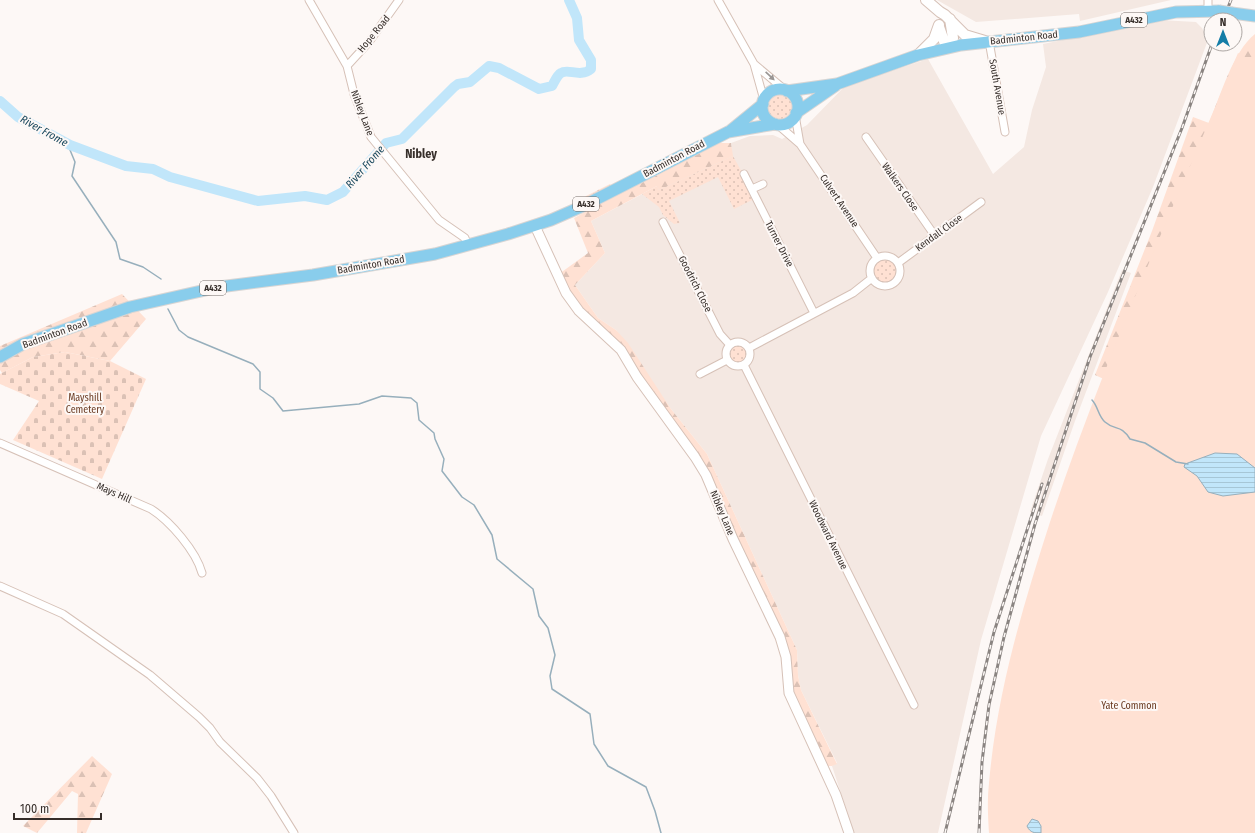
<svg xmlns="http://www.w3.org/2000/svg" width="1255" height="833" viewBox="0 0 1255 833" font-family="'Fira Sans Condensed',sans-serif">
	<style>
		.built { fill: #f4e8e2 }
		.grass { fill: url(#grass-dots) }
		.forest { fill: url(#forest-firs) }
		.cemetery { fill: url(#cemetery-stones) }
		.green { fill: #ffe1d3 }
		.water { fill: url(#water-rules); stroke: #97afbc }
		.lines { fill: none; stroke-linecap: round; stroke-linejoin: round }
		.stream { stroke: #97afbc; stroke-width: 1.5 }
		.river { stroke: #c1e6fa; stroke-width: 10 }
		.minor-casing { stroke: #d6c1b7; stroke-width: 9 }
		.tertiary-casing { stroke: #d6c1b7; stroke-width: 11 }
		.secondary-casing { stroke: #d6c1b7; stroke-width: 12 }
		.primary-casing { stroke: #d7d5d4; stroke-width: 13 }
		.minor { stroke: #fff; stroke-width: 7 }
		.tertiary { stroke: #fff; stroke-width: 9 }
		.secondary { stroke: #fff; stroke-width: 10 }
		.primary { stroke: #89cdec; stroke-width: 11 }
		.rail-casing { stroke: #8a8481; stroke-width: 3 }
		.rail { stroke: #fdf8f6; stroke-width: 1.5; stroke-dasharray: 4.5; stroke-linecap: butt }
		.primary-bridge-casing { stroke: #d7d5d4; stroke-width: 13; stroke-linecap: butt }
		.primary-bridge { stroke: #89cdec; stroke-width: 11 }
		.oneway { fill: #9a9694 }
		.labels { text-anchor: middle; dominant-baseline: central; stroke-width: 4; stroke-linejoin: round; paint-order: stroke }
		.shield { fill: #fdf8f6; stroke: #726b67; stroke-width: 1 }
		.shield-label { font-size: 9px; font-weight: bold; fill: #362e2a }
		.street-label { font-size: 10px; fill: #362e2a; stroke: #fdf8f6 }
		.park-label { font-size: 10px; fill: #6a3a21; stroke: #fdf8f6 }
		.water-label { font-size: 11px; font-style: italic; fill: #15455a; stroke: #fdf8f6 }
		.quarter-label { font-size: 12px; font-weight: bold; fill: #362e2a; stroke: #fdf8f6 }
	</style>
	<defs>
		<pattern id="grass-dots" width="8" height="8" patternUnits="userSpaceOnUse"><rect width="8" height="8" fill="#ffe1d3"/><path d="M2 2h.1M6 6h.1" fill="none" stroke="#dbc1b5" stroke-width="1.8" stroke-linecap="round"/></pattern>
		<pattern id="forest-firs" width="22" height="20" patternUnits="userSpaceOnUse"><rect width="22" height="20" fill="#ffe1d3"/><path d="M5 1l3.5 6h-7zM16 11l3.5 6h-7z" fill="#dbc1b5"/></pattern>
		<pattern id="cemetery-stones" width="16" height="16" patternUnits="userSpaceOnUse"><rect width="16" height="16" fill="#ffe1d3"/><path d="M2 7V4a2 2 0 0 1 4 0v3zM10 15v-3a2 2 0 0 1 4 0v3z" fill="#dbc1b5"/></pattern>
		<pattern id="water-rules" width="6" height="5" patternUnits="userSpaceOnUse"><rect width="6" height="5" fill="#c1e6fa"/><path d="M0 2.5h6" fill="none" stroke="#a6c6d6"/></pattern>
	</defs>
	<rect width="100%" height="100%" fill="#fdf8f6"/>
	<path class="built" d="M937,0H1180H1171L1080,21L1079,14L976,22Z
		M1160,20L1196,22L1202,28L1208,40L1153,187L1108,292L1041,436L981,640L938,833H854L832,766L837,763L801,690L798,675L797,650L707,454L671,409L616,330L598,318L575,285L605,253L591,221L732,147L731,143L750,136L773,135L782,139L807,125L845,86L928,59L993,174L1024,147L1032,110L1046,67L1043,44Z
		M1122,270L1131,273L1075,421L1042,516L1036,514L1046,479L1034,513L1030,512L1048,459Z"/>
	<path class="grass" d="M767 107a13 13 0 1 1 26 0a13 13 0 1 1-26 0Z
		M733,156L756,198L734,209L718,177L669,201L680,223L674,224L663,215L659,207L642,194L657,186L659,190Z
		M610,184L611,186L591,198L584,199L586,196Z
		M873 271a12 12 0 1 1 24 0a12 12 0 1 1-24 0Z
		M729 354a9 9 0 1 1 18 0a9 9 0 1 1-18 0Z"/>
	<path class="forest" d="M1255,34V99L1108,381L1095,375L1152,231L1193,117L1209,123C1220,97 1233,51 1255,34Z
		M720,143H731L733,156L659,190L657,186L591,221L605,253L575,285L598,318L616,330L628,343L671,409L707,454L797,650L798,675L801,690L837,764L832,766H828L792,690L785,637L698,454L564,287L559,274L588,253L574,218L694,154Z
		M122,294L146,319L110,361L65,352L33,357L2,373L0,370V346Z
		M92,756L112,774L86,833H77L78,794L72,791L37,833L23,826Z"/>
	<path class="cemetery" d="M65,352L110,361L146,379L102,479L13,440L39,401L0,384V374L33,357Z"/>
	<path class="green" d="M1238,53L1255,63V833H989C988,817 987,800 989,783C997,692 1022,609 1050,522C1103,362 1173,208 1238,53Z"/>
	<path class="water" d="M1215,453L1237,454L1255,468V492L1223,496L1208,492L1197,476L1184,467L1185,464Z
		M1032,819L1038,821L1041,826V833C1035,833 1030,833 1027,826Z"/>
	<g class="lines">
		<path class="stream" d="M70,145V150L75,162L72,176L116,242L120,259L143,267L161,279
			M168,309L179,330L188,337L253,364L260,372V389L273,398L283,411L359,404L382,396L411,398L417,403L419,420L434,433L435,439L444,459L442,471L462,497L474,505L492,535L497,559L533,589L539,616L548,628L555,655L550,676L552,689L590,714L594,744L608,766L646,787L655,811L661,833
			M1092,400C1098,406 1098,416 1105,422C1115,431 1121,424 1130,439L1145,443L1176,462L1188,464"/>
		<path class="river" d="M0,101L18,117L70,145L126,166L153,169L170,177L258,201L305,196L327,200L343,192L386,143L402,139L454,87L458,84L470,82L489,66L499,68L539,89L552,86C554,83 557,75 561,73C568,68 580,78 591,69V60L579,40L577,18L569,0"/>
		<defs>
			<path id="minor" d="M309,0L347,66L354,94L371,137L439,220L465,238L468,246
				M718,0L754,64L764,100
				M1208,10V0
				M989,41L1005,132
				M754,64L785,90
				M347,66L369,42L399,0
				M795,115L800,144
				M777,124L800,144L877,258
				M866,137L935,236
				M744,174L814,313
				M752,189L763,184
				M663,222L720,334L730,345
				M870 271a15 15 0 1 1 30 0a15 15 0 1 1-30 0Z
				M898,263L981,202
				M726 354a12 12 0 1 1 24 0a12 12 0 1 1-24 0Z
				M749,348L853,293L872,278
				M744,365L914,705
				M700,374L727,360
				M0,443L151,509C170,521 196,551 202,573
				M0,586L63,614L150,675L199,717L210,728L220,742L257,778L271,796L294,833"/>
			<path id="tertiary" d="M535,226L566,293L579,311L621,350L637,377L695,457L706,475L733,539L780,637L786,657L789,693L836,795L849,833"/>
			<path id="secondary" d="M926,0L940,12L945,15L965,35L985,41
				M939,27L945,44L951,47L953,38L950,19
				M918,55L934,39L939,25"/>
			<path id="primary" d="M1232,13L1255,16
				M762 107a18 18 0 1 1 36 0a18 18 0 1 1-36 0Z
				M787,91L837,84L918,55L961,45L1079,32L1176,12L1219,11
				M796,113L835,86
				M730,131L763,104
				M0,357L23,344L130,307L219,287L313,275L435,254L508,234L551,220L583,206L728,132L775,124"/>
		</defs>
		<use href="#minor" class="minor-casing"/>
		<use href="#tertiary" class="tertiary-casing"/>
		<use href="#secondary" class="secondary-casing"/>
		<use href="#primary" class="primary-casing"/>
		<use href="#minor" class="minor"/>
		<use href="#tertiary" class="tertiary"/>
		<use href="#secondary" class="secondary"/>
		<use href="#primary" class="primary"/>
		<defs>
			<path id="rail" d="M1223,20L1231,0
				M945,833L994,632L1042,484
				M979,833L982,762L989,705L1004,637L1035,524L1090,357L1182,128L1212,44"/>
		</defs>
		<use href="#rail" class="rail-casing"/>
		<use href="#rail" class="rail"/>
		<defs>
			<path id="primary-bridge" d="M1219,11L1232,13"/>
		</defs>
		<use href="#primary-bridge" class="primary-bridge-casing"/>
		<use href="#primary-bridge" class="primary-bridge"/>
	</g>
	<defs><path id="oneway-solid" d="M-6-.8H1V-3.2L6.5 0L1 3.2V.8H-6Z"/></defs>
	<use class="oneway" href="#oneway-solid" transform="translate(770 76) rotate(43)"/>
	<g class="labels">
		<g class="shield">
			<rect x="1121" y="13" width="26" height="14" rx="3"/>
			<rect x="573" y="197" width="26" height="14" rx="3"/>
			<rect x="200" y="281" width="26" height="14" rx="3"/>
		</g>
		<g class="shield-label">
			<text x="1134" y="20">A432</text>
			<text x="586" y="204">A432</text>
			<text x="213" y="288">A432</text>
		</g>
		<g class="street-label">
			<text transform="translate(374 34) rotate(-51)">Hope Road</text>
			<text transform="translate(1024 38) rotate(-6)">Badminton Road</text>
			<text transform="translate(997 87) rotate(80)">South Avenue</text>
			<text transform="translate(362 113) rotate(69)">Nibley Lane</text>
			<text transform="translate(674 159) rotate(-28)">Badminton Road</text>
			<text transform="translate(900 187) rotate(55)">Walkers Close</text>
			<text transform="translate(839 201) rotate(56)">Culvert Avenue</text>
			<text transform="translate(939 233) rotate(-36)">Kendall Close</text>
			<text transform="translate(779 244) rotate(63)">Turner Drive</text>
			<text transform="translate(371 265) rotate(-10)">Badminton Road</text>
			<text transform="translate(695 284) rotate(63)">Goodrich Close</text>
			<text transform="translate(55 334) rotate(-20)">Badminton Road</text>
			<text transform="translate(114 493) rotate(24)">Mays Hill</text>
			<text transform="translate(722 513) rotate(67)">Nibley Lane</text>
			<text transform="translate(828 535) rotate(64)">Woodward Avenue</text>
		</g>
		<g class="park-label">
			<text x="85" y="398">Mayshill<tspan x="85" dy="12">Cemetery</tspan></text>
			<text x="1129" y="706">Yate Common</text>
		</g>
		<g class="water-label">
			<text transform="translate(44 131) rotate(29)">River Frome</text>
			<text transform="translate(365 167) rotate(-49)">River Frome</text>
		</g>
		<g class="quarter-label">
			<text x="421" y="154">Nibley</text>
		</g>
	</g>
	<g transform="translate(1223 32)"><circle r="19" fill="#fdf8f6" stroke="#ada7a4"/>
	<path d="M0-3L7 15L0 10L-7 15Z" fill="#147da7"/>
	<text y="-6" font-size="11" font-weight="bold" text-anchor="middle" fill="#362e2a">N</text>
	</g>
	<path d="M14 813v6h87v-6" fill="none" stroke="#362e2a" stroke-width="2"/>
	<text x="20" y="813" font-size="12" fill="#362e2a" stroke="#fdf8f6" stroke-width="3" paint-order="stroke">100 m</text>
</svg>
